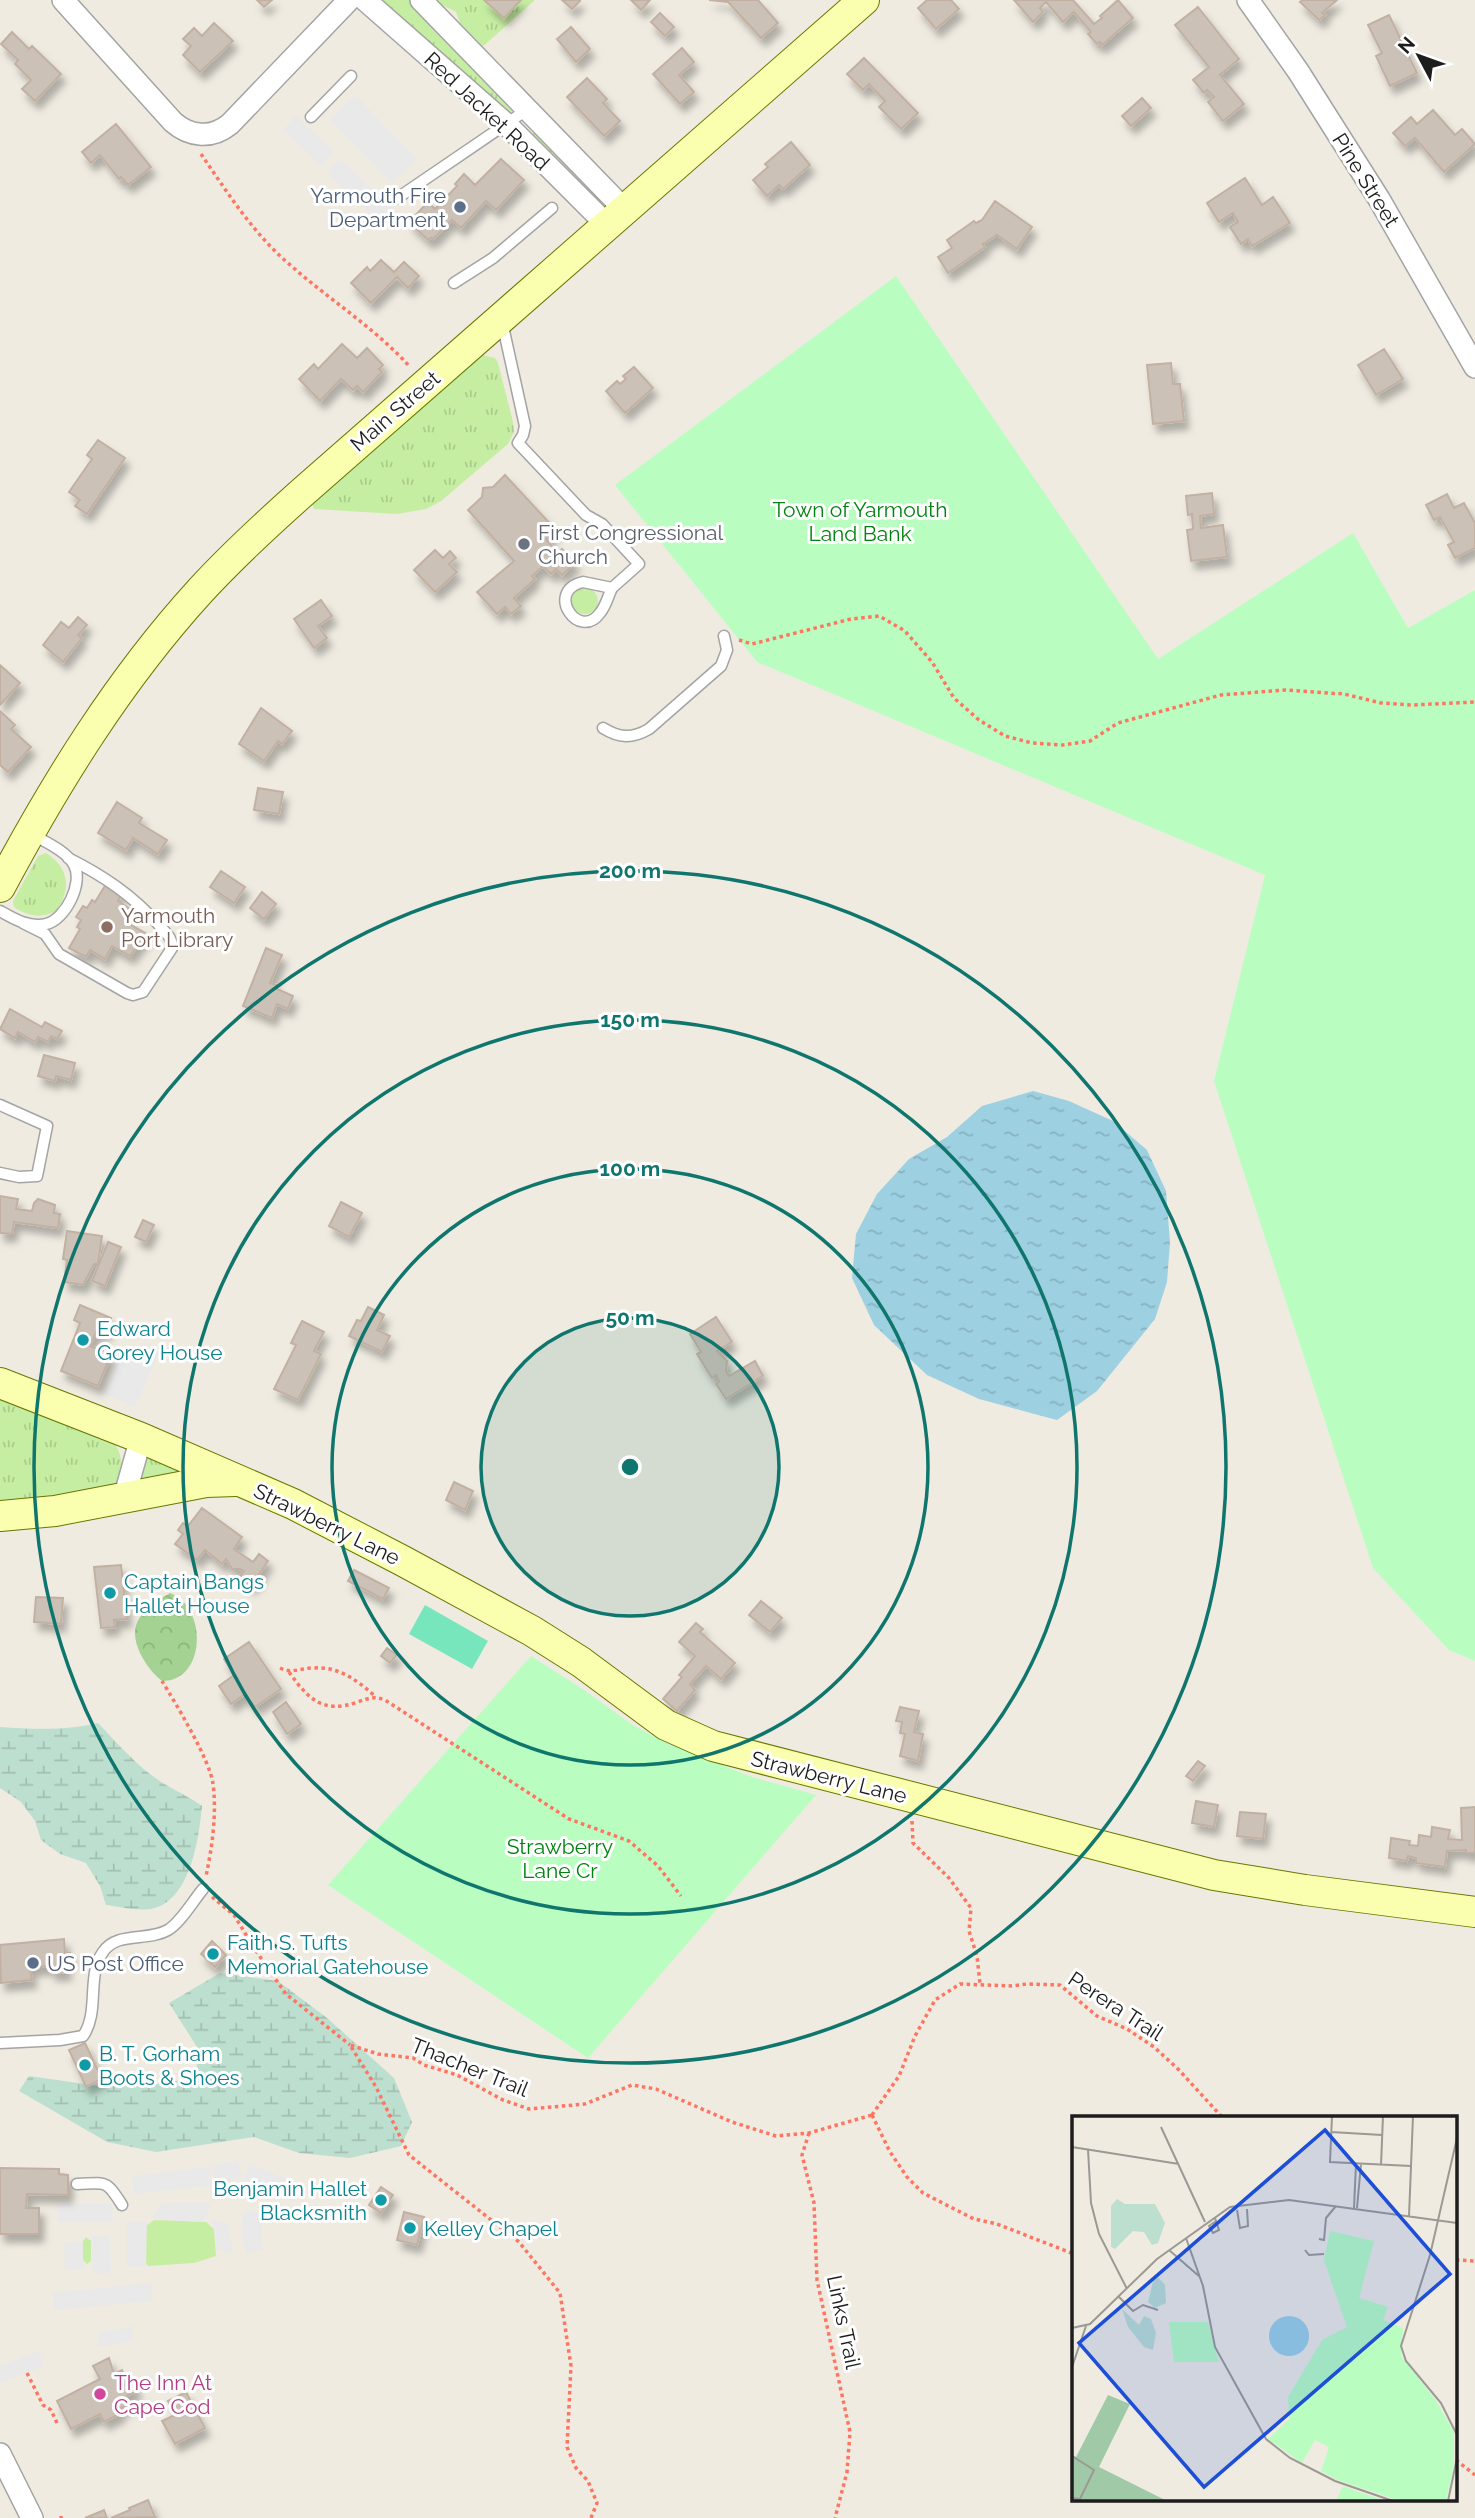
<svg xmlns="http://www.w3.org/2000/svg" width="1475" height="2518" viewBox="0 0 1475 2518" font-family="Raleway,sans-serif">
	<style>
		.grass { fill: url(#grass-tufts) }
		.forest { fill: url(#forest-crowns) }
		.wetland { fill: url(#wetland-marsh) }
		.park { fill: #b9fec0 }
		.garden { fill: #c6eea2 }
		.pitch { fill: #78e6bd }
		.parking { fill: #e9e9e9 }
		.water { fill: url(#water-ripples) }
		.building { fill: #cbc1b7; stroke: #c2b1a2; stroke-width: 2; filter: url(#shadow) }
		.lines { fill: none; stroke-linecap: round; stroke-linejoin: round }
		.lane-casing { stroke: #a4a4a4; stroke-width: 13 }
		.street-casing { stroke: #a4a4a4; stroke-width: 24 }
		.secondary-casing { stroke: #687700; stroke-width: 32 }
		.path { stroke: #ff7562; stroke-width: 3.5; stroke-dasharray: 3.5 3.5; stroke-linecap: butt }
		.lane { stroke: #fff; stroke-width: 10 }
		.street { stroke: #fff; stroke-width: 21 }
		.secondary { stroke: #faffaf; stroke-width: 30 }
		.ring { fill: none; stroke: #0f766e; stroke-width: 3.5 }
		.service-dot { fill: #5c6f8a; stroke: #fff; stroke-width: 2.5 }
		.worship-dot { fill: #6b7280; stroke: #fff; stroke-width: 2.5 }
		.education-dot { fill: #8d6e63; stroke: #fff; stroke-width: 2.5 }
		.culture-dot { fill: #0f9aa8; stroke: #fff; stroke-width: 2.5 }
		.hotel-dot { fill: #d1479c; stroke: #fff; stroke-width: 2.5 }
		.labels { text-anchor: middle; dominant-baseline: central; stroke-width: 6; stroke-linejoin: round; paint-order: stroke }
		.street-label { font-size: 21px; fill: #1d1d1d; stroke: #fff }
		.service-label { font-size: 21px; fill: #4e5e75; stroke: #fff; text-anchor: end }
		.park-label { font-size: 21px; fill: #02830f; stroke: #fff }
		.worship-label { font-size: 21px; fill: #5b616d; stroke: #fff; text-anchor: start }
		.education-label { font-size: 21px; fill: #785e54; stroke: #fff; text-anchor: start }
		.culture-label { font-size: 21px; fill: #0d838f; stroke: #fff; text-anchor: start }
		.hotel-label { font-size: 21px; fill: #b23c85; stroke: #fff; text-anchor: start }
		.inset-road { fill: none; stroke: #9b9993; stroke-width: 2 }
		.view { fill: #1d4ed8; fill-opacity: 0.15; stroke: #1d4ed8; stroke-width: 3.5 }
		.inset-edge { fill: none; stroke: #1d1d1d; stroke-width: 3.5 }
		.centre { fill: #0f766e; stroke: #fff; stroke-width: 3.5 }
		.ring-label { font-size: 21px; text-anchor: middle; font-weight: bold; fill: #0f766e; stroke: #fff; stroke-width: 6; stroke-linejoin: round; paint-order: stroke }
	</style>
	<defs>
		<pattern id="grass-tufts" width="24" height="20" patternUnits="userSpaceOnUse" patternTransform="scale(1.75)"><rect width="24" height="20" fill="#c6eea2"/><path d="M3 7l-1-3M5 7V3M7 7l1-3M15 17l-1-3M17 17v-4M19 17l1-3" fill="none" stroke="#aacc8b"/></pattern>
		<pattern id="forest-crowns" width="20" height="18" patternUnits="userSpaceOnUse" patternTransform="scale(1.75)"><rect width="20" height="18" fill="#a4d292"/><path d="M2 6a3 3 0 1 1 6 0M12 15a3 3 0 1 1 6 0" fill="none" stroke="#8db47d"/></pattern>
		<pattern id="wetland-marsh" width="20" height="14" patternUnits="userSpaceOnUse" patternTransform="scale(1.75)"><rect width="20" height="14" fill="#bddfcf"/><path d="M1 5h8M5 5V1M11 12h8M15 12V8" fill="none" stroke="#a2bfb1"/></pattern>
		<pattern id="water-ripples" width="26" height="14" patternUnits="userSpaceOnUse" patternTransform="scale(1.75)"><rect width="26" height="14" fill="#9dd0e1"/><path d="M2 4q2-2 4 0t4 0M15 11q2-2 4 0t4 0" fill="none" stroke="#87b2c1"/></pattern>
		<filter id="shadow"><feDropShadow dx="4.5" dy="8" stdDeviation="3.5" flood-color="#0004"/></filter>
	</defs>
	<rect width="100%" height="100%" fill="#efebe1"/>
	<path class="grass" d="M375,0H411L514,109L510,113H507Z
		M432,0H484L504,18L520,0H535L480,49L462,28L456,12Z
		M535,131L583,179L579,183L532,136Z
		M483,355L495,358L498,363L513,422L514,432L508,444L441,501L426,509L397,514L314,509L312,504L315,499Z
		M46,853C69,867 72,890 56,911C41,919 27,916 14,907L13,901L38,856Z
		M0,1390L111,1436C122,1455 128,1471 112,1489L0,1504Z
		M143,1453L194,1469L138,1487Z"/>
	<path class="forest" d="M170,1593C207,1606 207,1681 162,1681C153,1674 147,1666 141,1655C125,1623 143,1609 170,1593Z"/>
	<path class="wetland" d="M98,1723C119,1745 142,1772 168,1786C180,1793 191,1798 202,1806C199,1838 191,1897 155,1908C140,1912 121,1907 106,1905L100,1886L86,1863L60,1854L41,1840L35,1821L21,1802L0,1788V1727C33,1729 65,1731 98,1723Z
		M220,1973L278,1981L327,2018L394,2078L412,2122L401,2146L350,2158L299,2153L254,2137L156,2152L107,2142L19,2091L29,2076L98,2086H143L195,2078L199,2050L169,2003Z"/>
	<path class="park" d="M896,276L1158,659L1353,533L1408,628L1475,590V1661L1449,1650L1373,1568L1214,1081L1265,875L757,662L615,485Z
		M531,1656L584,1690L634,1726L667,1743L749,1776L816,1795L588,2058L328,1885Z"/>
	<path class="garden" d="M572 601a13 13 0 1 1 26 0a13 13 0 1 1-26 0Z
		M154,2220L206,2222L214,2229L216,2256L194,2263L148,2266L145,2262L146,2226Z
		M86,2237L91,2241V2261L87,2264L83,2260V2241Z"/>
	<path class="pitch" d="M425,1605L488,1641L472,1669L409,1634Z"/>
	<path class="parking" d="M355,95L417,159L392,183L330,120Z
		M296,116L334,152L321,166L283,130Z
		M340,159L398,213L385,227L327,173Z
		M145,1343L160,1350L135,1407L103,1393L121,1354L137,1361Z
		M238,2160L243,2178L217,2185L212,2167Z
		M250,2164L301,2185L295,2202L243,2181Z
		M210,2167L212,2185L134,2194L132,2176Z
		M162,2203H212L203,2222L152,2219Z
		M58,2204H112L113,2222H57Z
		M244,2209L262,2214L261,2240L264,2249L247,2254L241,2232Z
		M212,2220L228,2224L233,2254L217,2249Z
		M127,2221L147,2222L146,2267H127Z
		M110,2236L111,2273H93L91,2237Z
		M83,2242V2269L65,2270L64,2243Z
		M151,2283L152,2301L54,2310L53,2293Z
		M133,2326L131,2341L97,2347L98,2333Z
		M39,2351L44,2366L0,2383V2366Z"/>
	<path class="water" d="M1033,1091L1069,1101L1113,1121L1147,1150L1166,1191L1170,1242L1167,1282L1155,1319L1097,1391L1057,1420L979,1399L927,1375L874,1325L852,1278L856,1234L877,1194L909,1159L947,1137L982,1106Z"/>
	<path class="building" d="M257,0H272L264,7Z
		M484,0H521L504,18Z
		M562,0H579L580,1L572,9Z
		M631,0H650L641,10Z
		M709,0H758L778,23L761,38L728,2Z
		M927,0H951L959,9L936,29L918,8Z
		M1014,0H1073L1094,24L1102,18L1100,16L1118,0L1133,18L1102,45L1100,42L1097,44L1088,34L1091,32L1074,12L1063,22L1046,2L1040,8L1043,12L1033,22Z
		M1303,0H1337L1322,13L1325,15L1319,20L1300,2Z
		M1198,7L1239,59L1220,75L1244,104L1223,121L1208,102L1214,97L1207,90L1204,93L1193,80L1209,67L1175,25Z
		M660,13L674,27L665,36L651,22Z
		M1389,15L1417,73L1390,86L1376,56L1382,53L1368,25Z
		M214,23L233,41L200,72L183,55L191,46L183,39L194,28L202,36Z
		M571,27L590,49L576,62L557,39Z
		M12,32L29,49L32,46L61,74L35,101L22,89L31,80L15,64L18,60L1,44Z
		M682,48L694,62L679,75L694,92L680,104L653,74Z
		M864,58L918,113L901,129L879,107L885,101L869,84L863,90L847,74Z
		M587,78L607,99L603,103L620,121L604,136L567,97Z
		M1142,98L1151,108L1131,126L1122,116Z
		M1433,110L1455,135L1462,129L1475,144L1444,172L1415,138L1405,146L1393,133L1411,117L1417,124Z
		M116,124L151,167L128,185L121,177L119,179L100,155L91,163L82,152Z
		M791,142L810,165L783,189L779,185L767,196L753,180L768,167L765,164Z
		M501,159L524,180L496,210L486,201L461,228L452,220L433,239L431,238L428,240L409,222L428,202L435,209L457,186L455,184L464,174L475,185Z
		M1245,178L1262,205L1273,197L1290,223L1252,246L1248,239L1241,244L1230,227L1238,222L1233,213L1219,222L1207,203Z
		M995,201L1032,227L1017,249L997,235L983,244L985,247L948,273L938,257L952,248L947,240L974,221L976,223L982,220Z
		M381,260L394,272L404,262L419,276L408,288L397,277L371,303L351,283L367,267L370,271Z
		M342,344L357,358L367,348L383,365L379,369L382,372L363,392L357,386L353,390L341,379L320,401L299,379L314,364L318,369Z
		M1384,349L1403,379L1376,395L1358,365Z
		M1171,363L1173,384H1180L1184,421L1153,424L1147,365Z
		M634,367L653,388L625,413L606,391L617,381L620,384L626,379L623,376Z
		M98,440L125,458L87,514L75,506L80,500L69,492L92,459L87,455Z
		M505,475L556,530L546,539L558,553L562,549L575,563L562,575L556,569L551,574L543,566L532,576L535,579L514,598L521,606L511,614L505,607L497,614L477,592L514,561L468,510L482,497L483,488L493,487Z
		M1212,493L1214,514L1200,516L1201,528L1223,525L1227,557L1191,561L1187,530L1193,529L1192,514L1188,515L1186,496Z
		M1447,494L1454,508L1464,503L1475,523V548L1455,558L1448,545L1454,542L1440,517L1434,520L1426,505Z
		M435,550L443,558L450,551L456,558L449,564L457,572L435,592L414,570Z
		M321,600L332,616L318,626L327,638L314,648L294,619Z
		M78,617L87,625L78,635L82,638L63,662L43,645L61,622L69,628Z
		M0,665L20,683L0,705Z
		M261,708L292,731L282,744L278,741L264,761L239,744Z
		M0,711L15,725L11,729L31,747L8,772L0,765Z
		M258,788L283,792L279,814L254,810Z
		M117,802L142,818L139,823L167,840L158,854L133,838L126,850L98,833Z
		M221,871L245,887L234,903L210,887Z
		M106,884L122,893L118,901L132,910L126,922L147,934L130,956L112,946L105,959L90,950L86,957L69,948L80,929L77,927L81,920L76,917L83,906L87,908L92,900L95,902Z
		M262,892L276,904L264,919L250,908Z
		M266,948L282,955L270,983L276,985L275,988L293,996L288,1009L277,1004L272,1018L243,1006Z
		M10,1009L42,1027L45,1022L62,1031L57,1039L51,1036L48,1042L38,1037L35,1042L18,1032L15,1038L0,1029Z
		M44,1055L75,1063L71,1080L56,1076L55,1081L38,1076Z
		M0,1196L18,1199L16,1209L32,1211L34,1203L38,1199L55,1205L54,1213L60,1214L58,1228L14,1222L12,1234L0,1233Z
		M341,1202L362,1213L349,1237L329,1226Z
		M143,1220L154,1225L146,1242L135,1237Z
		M67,1231L102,1236L98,1264H94L83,1285L64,1282L67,1260L63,1259Z
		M108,1242L121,1247L105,1286L92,1281Z
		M80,1305L111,1318L105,1333L97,1330L90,1346L111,1354L98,1386L61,1371L80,1323L74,1320Z
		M368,1307L384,1315L377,1330L390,1336L382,1352L349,1336L357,1320L361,1321Z
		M716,1317L732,1342L717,1351L727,1361L726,1371L729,1376L755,1361L763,1376L726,1399L716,1384L719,1381L716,1375L712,1378L697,1354L701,1352L690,1334Z
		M302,1321L324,1332L314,1351L321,1354L298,1400L274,1389L296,1345L291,1343Z
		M454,1482L473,1491L465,1510L446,1500Z
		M202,1508L242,1537L234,1549L253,1562L259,1554L268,1561L251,1586L239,1577L244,1571L240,1569H232L226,1559L222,1564L205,1550L197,1560L175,1544L183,1534L178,1530L183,1523L188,1526Z
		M121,1565L127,1619L114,1620L115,1627L101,1628L94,1567Z
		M354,1570L389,1588L383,1599L348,1581Z
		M36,1597L63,1598L61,1624L34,1622Z
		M761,1601L782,1618L770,1632L749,1615Z
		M696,1623L703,1629L700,1632L735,1663L721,1679L706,1666L690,1684L695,1690L677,1711L663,1699L682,1677L679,1675L695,1656L679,1642Z
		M249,1642L281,1689L255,1707L245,1694L231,1704L219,1686L234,1675L224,1659Z
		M387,1648L397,1655L390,1663L381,1656Z
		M286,1702L301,1724L287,1734L273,1712Z
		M900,1707L919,1711L914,1732L923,1734L918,1761L900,1756L905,1734L900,1733L902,1722L896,1721Z
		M1198,1761L1205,1766L1193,1781L1186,1776Z
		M1196,1801L1218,1805L1214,1827L1192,1823Z
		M1475,1807V1853H1466V1850L1447,1851L1445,1867L1416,1863V1858L1408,1856L1407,1861L1389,1858L1391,1838L1410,1841L1409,1845L1418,1846L1419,1835L1431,1837L1432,1827L1450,1830L1448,1839L1462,1840L1461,1808Z
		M1240,1812L1266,1814L1263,1839L1237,1836Z
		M64,1939L65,1953H70L71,1959L65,1960L67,1972L52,1973L51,1966L30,1968L32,1980L1,1983L0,1945Z
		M212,1941L226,1955L215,1967L201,1954Z
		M85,2043L102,2079L86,2087L69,2050Z
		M0,2168L59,2169V2174L68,2175V2195L27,2194L26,2208H39V2234H0Z
		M381,2187L393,2195L381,2213L369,2205Z
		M404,2212L424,2217L417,2245L397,2240Z
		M109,2358L114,2374L122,2370L125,2376L128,2374L137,2391L124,2397L128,2405L119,2409L121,2413L104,2422L100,2414L71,2429L57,2401L100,2379L93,2366Z
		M186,2392L205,2428L175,2444L162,2421L175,2415L168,2401Z
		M148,2500L155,2517L111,2518L130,2510L129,2508Z
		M104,2510L107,2518H85Z"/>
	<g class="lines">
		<defs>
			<path id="lane" d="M311,117L351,76
				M396,199L528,109
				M454,283L493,258L552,208
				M502,322L525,426L523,435L518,443L586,515L602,524L639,564L612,588
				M583,582L612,588C608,596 606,606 600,613C579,642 544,591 583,582Z
				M603,728C619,738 632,739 649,729L721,666L727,650L724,636
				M0,911C14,919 29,928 46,924C65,920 84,883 74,865C67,851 43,841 30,833
				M23,923L45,934L59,954L127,993L133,995L143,992L172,948C173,938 165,932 159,925C132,895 104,876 68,858
				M0,1105L47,1126L37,1176L19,1177L0,1173
				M0,2043L60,2040L83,2036C100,2012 86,1976 103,1952C117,1931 147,1942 168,1930C181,1922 193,1901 203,1889
				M77,2184C106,2183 106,2179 122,2205"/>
			<path id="street" d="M63,0L173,122C190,137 212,139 230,124L349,0
				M365,0L506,124L607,225
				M421,0L624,209
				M1248,0L1298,71L1379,199L1475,367
				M124,1498L141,1438
				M0,2454L32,2518"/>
			<path id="secondary" d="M0,887C56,782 119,680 200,591C232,556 268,523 304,491L864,0
				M0,1383L141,1438L293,1504L403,1561L532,1631L581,1662L666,1725L713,1746L1214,1875L1305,1890L1475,1912
				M0,1516L55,1511L206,1482L235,1481"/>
		</defs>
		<use href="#lane" class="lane-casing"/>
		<use href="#street" class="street-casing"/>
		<use href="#secondary" class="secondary-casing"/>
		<path class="path" d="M201,154C227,192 253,233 288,263C328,299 374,327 410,367
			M739,640L752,644L851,619L879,616L905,631L932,662L954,698L979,720L1005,736L1032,743L1063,745L1090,741L1118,723L1221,695L1285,690L1344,694L1381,703L1412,705L1475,702
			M280,1668C292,1674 300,1668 313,1668C339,1666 358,1681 376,1697
			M289,1672C309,1700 323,1714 358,1702C368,1698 375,1696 385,1700L569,1819L629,1841L658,1866L681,1896
			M162,1681C176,1704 210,1760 213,1784C217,1813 212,1848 206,1876
			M912,1821L913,1843L949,1878L971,1908L969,1931L977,1956L980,1984
			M212,1897L234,1915L256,1951L286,1994L350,2045
			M872,2115L899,2076L915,2036L935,2000L960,1984L1012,1986L1027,1984L1060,1985L1097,2016L1127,2029L1154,2047L1178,2069L1222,2117
			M872,2115L890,2152L907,2177L923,2193L974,2219L997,2224L1074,2254
			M809,2133L802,2155L814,2203L817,2280L850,2432L847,2472L835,2518
			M1456,2260L1475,2261
			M27,2373L43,2405L51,2410L57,2423
			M1456,2460L1475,2475
			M61,2516V2518
			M591,2518L597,2503L588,2481L576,2468L567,2447L571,2366L560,2293L519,2242L409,2155L376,2087L350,2045L378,2054L413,2058L424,2065L457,2075L503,2100L529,2109L585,2104L632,2085L656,2089L732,2122L776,2136L809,2133L872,2115"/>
		<use href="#lane" class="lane"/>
		<use href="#street" class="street"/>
		<use href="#secondary" class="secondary"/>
	</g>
	<circle cx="630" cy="1467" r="149" fill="#0f766e" fill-opacity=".12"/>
	<g class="ring">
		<circle cx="630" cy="1467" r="149"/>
		<circle cx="630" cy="1467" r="298"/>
		<circle cx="630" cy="1467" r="447"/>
		<circle cx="630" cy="1467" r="596"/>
	</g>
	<g class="service-dot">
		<circle cx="460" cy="207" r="7"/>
		<circle cx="33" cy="1963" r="7"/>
	</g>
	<circle class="worship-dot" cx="524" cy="544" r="7"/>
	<circle class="education-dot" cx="107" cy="927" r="7"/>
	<g class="culture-dot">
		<circle cx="83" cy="1340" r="7"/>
		<circle cx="110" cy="1593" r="7"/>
		<circle cx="213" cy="1954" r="7"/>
		<circle cx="85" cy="2065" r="7"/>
		<circle cx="381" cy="2200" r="7"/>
		<circle cx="410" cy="2228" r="7"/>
	</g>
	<circle class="hotel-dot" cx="100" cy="2394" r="7"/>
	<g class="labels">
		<g class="street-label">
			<text transform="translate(487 111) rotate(43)">Red Jacket Road</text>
			<text transform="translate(1366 180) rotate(58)">Pine Street</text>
			<text transform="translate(395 411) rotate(-41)">Main Street</text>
			<text transform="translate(327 1524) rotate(26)">Strawberry Lane</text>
			<text transform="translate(829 1777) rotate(14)">Strawberry Lane</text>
			<text transform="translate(1116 2006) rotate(33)">Perera Trail</text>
			<text transform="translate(470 2067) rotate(22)">Thacher Trail</text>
			<text transform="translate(844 2322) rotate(78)">Links Trail</text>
		</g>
		<g class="service-label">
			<text x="446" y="195">Yarmouth Fire<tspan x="446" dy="24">Department</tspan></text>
			<text x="47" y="1963" text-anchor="start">US Post Office</text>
		</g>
		<g class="park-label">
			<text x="860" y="509">Town of Yarmouth<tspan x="860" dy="24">Land Bank</tspan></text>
			<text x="560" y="1846">Strawberry<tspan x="560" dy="24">Lane Cr</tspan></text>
		</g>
		<g class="worship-label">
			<text x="538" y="532">First Congressional<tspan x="538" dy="24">Church</tspan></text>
		</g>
		<g class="education-label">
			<text x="121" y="915">Yarmouth<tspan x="121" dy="24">Port Library</tspan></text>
		</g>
		<g class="culture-label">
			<text x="97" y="1328">Edward<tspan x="97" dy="24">Gorey House</tspan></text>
			<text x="124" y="1581">Captain Bangs<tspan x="124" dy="24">Hallet House</tspan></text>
			<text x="227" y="1942">Faith S. Tufts<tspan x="227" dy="24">Memorial Gatehouse</tspan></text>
			<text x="99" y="2053">B. T. Gorham<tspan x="99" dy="24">Boots &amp; Shoes</tspan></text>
			<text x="367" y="2188" text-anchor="end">Benjamin Hallet<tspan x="367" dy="24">Blacksmith</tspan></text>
			<text x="424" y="2228">Kelley Chapel</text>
		</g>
		<g class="hotel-label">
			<text x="114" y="2382">The Inn At<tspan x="114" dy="24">Cape Cod</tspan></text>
		</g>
	</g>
	<g transform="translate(1072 2116)">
		<rect width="385" height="385" fill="#efebe1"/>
		<path d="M45,83L53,88H83L93,107L86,127L80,129L72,116L61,115L43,133L39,131V90ZM83,158L93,169L94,187L83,192L76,186ZM50,193L67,209L72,200L79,203L84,217L81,234L72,231L56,211Z" fill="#bddfcf"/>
		<path d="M36,279L58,288L27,351L95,385H0V339L4,341Z" fill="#a0caa7"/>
		<path d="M258,115L302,125L287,182L316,191L311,204L331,212L329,240L363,283L382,316V349L374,385H328L266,364L249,355L257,331L243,324L230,347L196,323L217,303L216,281L250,224L275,211L252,144ZM97,206H136L147,246H102ZM271,370L313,385H264Z" fill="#b9fec0"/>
		<path d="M197 220a20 20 0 1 1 40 0a20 20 0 1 1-40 0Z" fill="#9dd0e1"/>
		<path class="inset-road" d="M260,0L258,46L339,50M89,11L133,106M259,16L310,19M385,22L358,139L329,230L334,245L369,287L385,319M0,31L107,48M16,33L19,87L27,118L55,173M309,49L311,0M282,92L284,48M285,92L289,48M165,94L168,112L176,110L175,93M337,100L341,0M143,102L147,114L141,117L137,110L144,105M114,122L131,170L143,231L194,323L218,342L263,365L321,385M247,123L252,124L254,102L264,90M97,134L128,161M233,134L237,139L252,138M47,181L61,195L71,189L86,194M0,212L18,208L85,143L158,91L217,84L385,107M0,251L14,210M0,340L22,354L8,383L0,382M376,385L385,342"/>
		<path class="view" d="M253,14L378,158L132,371L7,227Z"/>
		<rect width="385" height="385" class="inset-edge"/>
	</g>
	<circle cx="630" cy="1467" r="10" class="centre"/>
	<g class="ring-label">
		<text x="630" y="878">200 m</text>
		<text x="630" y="1027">150 m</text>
		<text x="630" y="1176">100 m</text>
		<text x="630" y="1325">50 m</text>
	</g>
	<g transform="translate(1419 56) rotate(311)" stroke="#ffffff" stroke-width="5" paint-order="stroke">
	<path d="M0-5L12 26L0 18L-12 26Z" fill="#1d1d1d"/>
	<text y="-10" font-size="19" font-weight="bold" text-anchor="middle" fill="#1d1d1d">N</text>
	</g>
</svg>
